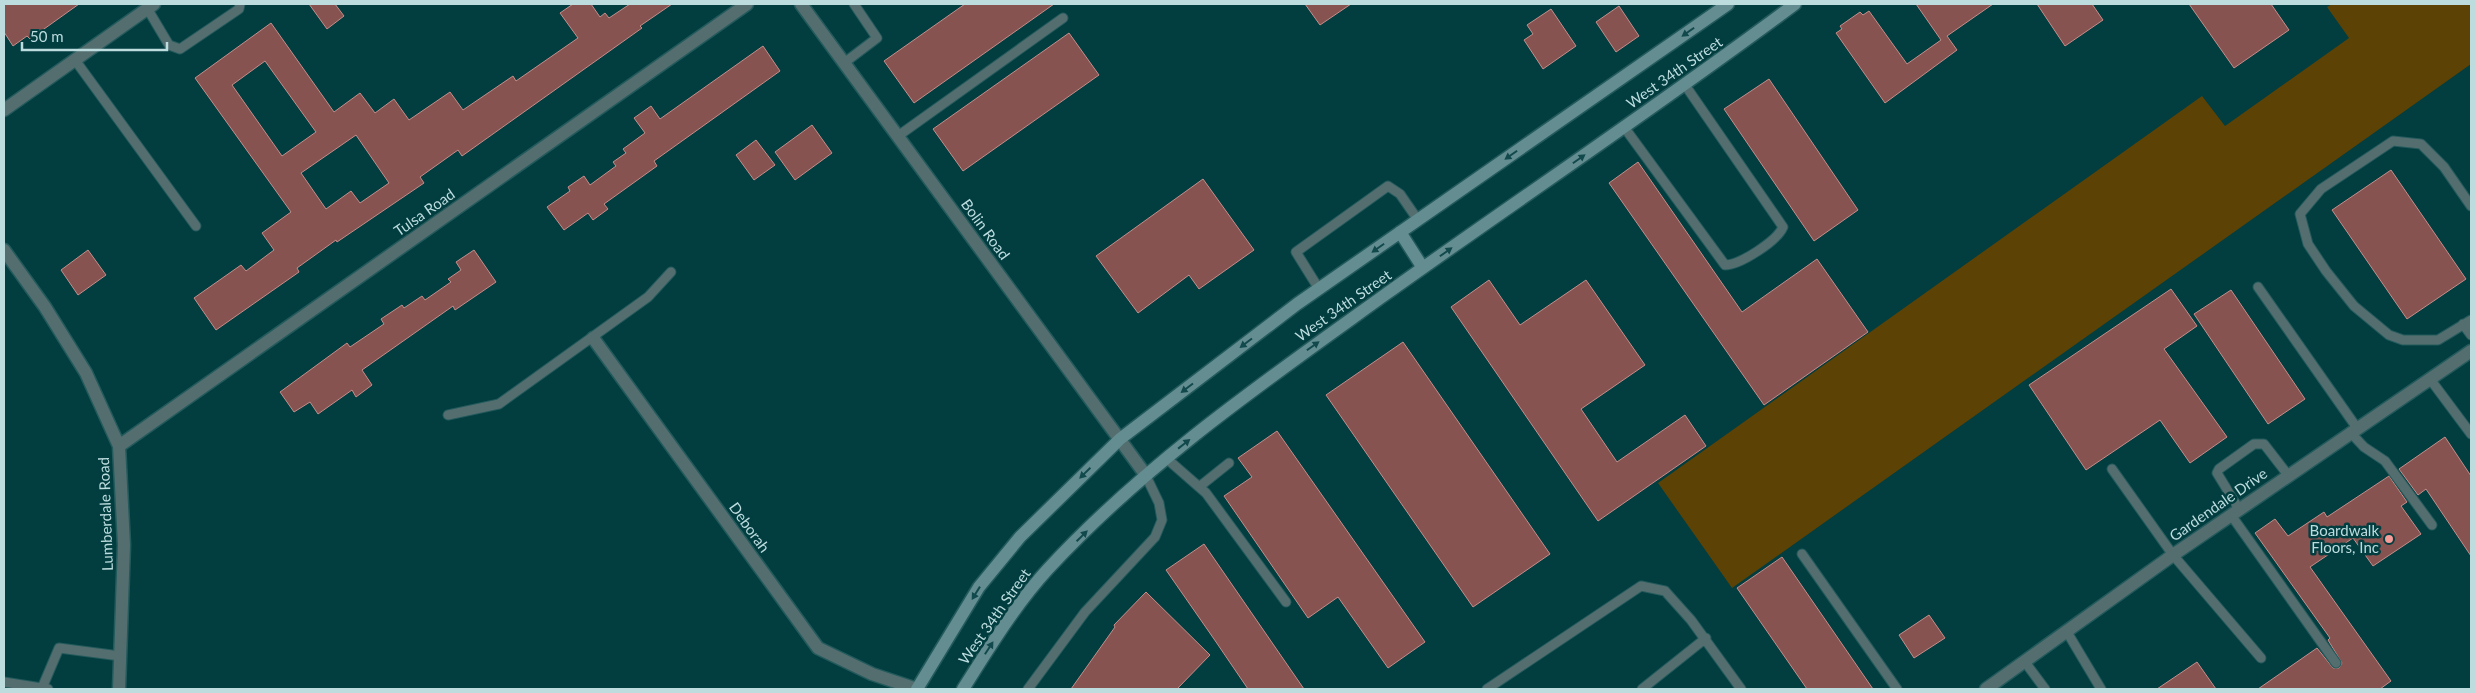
<svg xmlns="http://www.w3.org/2000/svg" width="2475" height="693" viewBox="0 0 2475 693" font-family="Lato,sans-serif">
	<style>
		.green { fill: #5c4205 }
		.building { fill: #865351; stroke: #c58e8b; fill-rule: evenodd }
		.lines { fill: none; stroke-linecap: round; stroke-linejoin: round }
		.service-casing { stroke: #235a5c; stroke-width: 11 }
		.minor-casing { stroke: #235a5c; stroke-width: 15 }
		.secondary-casing { stroke: #235a5c; stroke-width: 15 }
		.service { stroke: #546e6f; stroke-width: 9 }
		.minor { stroke: #546e6f; stroke-width: 12 }
		.secondary { stroke: #638d90; stroke-width: 12 }
		.oneway { fill: #11494c }
		.poi-dot { fill: #f59b98; stroke: #023d40; stroke-width: 2 }
		.labels { text-anchor: middle; dominant-baseline: central; stroke-width: 5; stroke-linejoin: round; paint-order: stroke }
		.street-label { font-size: 15px; fill: #bcdcde; stroke: #023d40 }
		.poi-label { font-size: 15px; fill: #bcdcde; stroke: #023d40; text-anchor: end }
	</style>
	<rect width="100%" height="100%" fill="#023d40"/>
	<path class="green" d="M2332,4H2471V64L1732,588L1658,483L2202,96L2225,126L2349,38L2327,7Z"/>
	<path class="building" d="M4,4H79L30,39L27,36L13,46L4,32Z
		M309,4H335L344,16L327,29Z
		M573,4H591L600,17L605,13L609,18L630,4H672L640,26L642,28L462,156L458,150L420,177L424,183L337,242L336,240L297,268L299,272L216,330L194,298L241,265L246,271L274,250L262,233L291,212L195,78L271,23L334,112L360,93L375,113L394,99L409,120L450,92L463,110L513,76L516,81L578,38L560,13ZM265,61L316,132L282,156L232,85ZM356,135L389,183L360,203L351,191L326,209L301,173Z
		M965,4H1054L914,103L884,61Z
		M1305,4H1351L1320,25Z
		M1916,4H1993L1947,36L1957,50L1885,103L1836,33L1842,29L1840,26L1860,12L1863,15L1869,11L1907,64L1941,40Z
		M2037,4H2092L2103,20L2065,46Z
		M2189,4H2271L2289,30L2234,68Z
		M1619,6L1639,36L1616,52L1596,22Z
		M1551,9L1576,46L1543,69L1524,40L1533,34L1527,25Z
		M1069,33L1099,75L963,171L933,129Z
		M763,46L780,71L654,161L657,166L604,204L608,209L593,220L588,213L564,230L547,207L570,191L568,187L584,176L590,185L616,166L613,162L626,153L623,149L645,133L634,118L651,106L660,119Z
		M1769,79L1858,210L1814,241L1724,109Z
		M812,125L832,153L795,180L775,152Z
		M756,140L775,165L754,180L736,155Z
		M1638,162L1742,312L1817,259L1868,332L1764,405L1609,183Z
		M2391,170L2466,279L2407,319L2332,210Z
		M1203,179L1254,250L1199,289L1189,275L1138,313L1096,256Z
		M88,250L106,275L78,295L61,270Z
		M474,250L496,282L455,310L453,306L362,370L372,385L356,397L352,390L318,414L310,402L294,412L280,392L347,343L350,347L384,324L381,319L402,305L404,308L422,296L425,300L451,282L448,279L461,270L456,262Z
		M1489,280L1520,325L1586,280L1645,365L1581,409L1617,462L1685,415L1706,446L1598,521L1451,307Z
		M2171,289L2197,326L2164,349L2227,437L2190,463L2160,420L2086,470L2029,385Z
		M2231,290L2305,399L2268,424L2194,314Z
		M1403,342L1550,554L1473,607L1326,395Z
		M1277,431L1425,642L1388,668L1338,597L1308,618L1224,496L1252,477L1238,458Z
		M2445,437L2471,476V556L2426,489L2418,495L2399,469Z
		M2389,476L2407,502L2401,506L2421,534L2373,566L2353,538L2310,567L2391,681L2380,689H2258L2317,648L2333,668H2339L2342,663L2328,640L2330,638L2255,533L2275,519L2288,536L2324,512L2327,517Z
		M1204,544L1304,689H1248L1214,639L1166,570Z
		M1782,557L1873,689H1807L1737,588Z
		M1146,592L1210,655L1177,689H1071L1115,627L1114,625Z
		M1929,615L1945,638L1914,658L1899,635Z
		M2197,662L2216,689H2157Z"/>
	<g class="lines">
		<defs>
			<path id="service" d="M147,8L169,45L180,49L239,9L240,4
				M75,60L196,226
				M844,63L877,38L854,4
				M1624,127L1725,265C1740,265 1777,241 1783,227L1685,85
				M898,136L1063,18
				M2471,206L2444,167L2421,144L2393,141L2321,189L2300,214L2308,244L2326,271L2354,306L2389,335L2403,340H2438L2471,320
				M2258,287L2357,428
				M1319,289L1296,252L1388,186L1400,194L1418,220
				M2463,324L2471,335
				M2430,379L2471,434
				M448,415L499,404L648,297L671,272
				M2350,432L2364,447L2385,461L2432,525
				M1166,458L1206,493L1286,602
				M2112,469L2173,555L2261,658
				M1199,487L1229,463
				M2239,509L2217,473L2219,469L2254,444H2264L2288,475
				M2231,515L2336,663
				M1802,554L1897,689
				M2067,632L2101,689
				M2025,662L2045,689
				M4,682L48,689
				M42,688L59,648L120,656
				M1028,689L1085,612L1155,537L1162,520L1159,503L1145,474
				M1487,689L1641,586L1665,591L1691,620L1741,689
				M1642,689L1706,638"/>
			<path id="minor" d="M801,4L1145,474
				M4,110L154,4
				M4,250L45,307L86,373L119,446L124,545L119,689
				M593,338L818,648L872,674L917,689
				M119,446L747,4
				M1986,689L2173,555L2471,351"/>
			<path id="secondary" d="M1400,232L1423,268
				M917,689L979,587L1020,537L1120,439L1297,304L1728,4
				M963,689C989,648 1015,605 1048,569C1147,462 1268,379 1386,294C1522,197 1661,104 1795,4"/>
		</defs>
		<use href="#service" class="service-casing"/>
		<use href="#minor" class="minor-casing"/>
		<use href="#secondary" class="secondary-casing"/>
		<use href="#service" class="service"/>
		<use href="#minor" class="minor"/>
		<use href="#secondary" class="secondary"/>
	</g>
	<defs><path id="oneway-solid" d="M-6-.8H1V-3.2L6.5 0L1 3.2V.8H-6Z" transform="scale(1.25)"/></defs>
	<g class="oneway">
		<use href="#oneway-solid" transform="translate(1688 32) rotate(145)"/>
		<use href="#oneway-solid" transform="translate(1511 155) rotate(145)"/>
		<use href="#oneway-solid" transform="translate(1579 159) rotate(-35)"/>
		<use href="#oneway-solid" transform="translate(1378 248) rotate(145)"/>
		<use href="#oneway-solid" transform="translate(1446 252) rotate(-35)"/>
		<use href="#oneway-solid" transform="translate(1246 343) rotate(143)"/>
		<use href="#oneway-solid" transform="translate(1313 346) rotate(-35)"/>
		<use href="#oneway-solid" transform="translate(1187 388) rotate(143)"/>
		<use href="#oneway-solid" transform="translate(1184 444) rotate(-38)"/>
		<use href="#oneway-solid" transform="translate(1085 473) rotate(136)"/>
		<use href="#oneway-solid" transform="translate(1082 536) rotate(-44)"/>
		<use href="#oneway-solid" transform="translate(976 593) rotate(122)"/>
		<use href="#oneway-solid" transform="translate(989 648) rotate(-57)"/>
	</g>
	<circle class="poi-dot" cx="2389" cy="539" r="5"/>
	<g class="labels">
		<g class="street-label">
			<text transform="translate(1674 72) rotate(-35)">West 34th Street</text>
			<text transform="translate(424 212) rotate(-35)">Tulsa Road</text>
			<text transform="translate(986 229) rotate(54)">Bolin Road</text>
			<text transform="translate(1343 305) rotate(-35)">West 34th Street</text>
			<text transform="translate(2218 504) rotate(-35)">Gardendale Drive</text>
			<text transform="translate(105 514) rotate(-92)">Lumberdale Road</text>
			<text transform="translate(750 527) rotate(54)">Deborah</text>
			<text transform="translate(994 616) rotate(-55)">West 34th Street</text>
		</g>
		<g class="poi-label">
			<text x="2379" y="530">Boardwalk<tspan x="2379" dy="17">Floors, Inc</tspan></text>
		</g>
	</g>
	<rect width="2475" height="693" fill="none" stroke="#bcdcde" stroke-width="10"/>
	<path d="M22 42v8h145v-8" fill="none" stroke="#bcdcde" stroke-width="2.5"/>
	<text x="30" y="42" font-size="15" fill="#bcdcde" stroke="#023d40" stroke-width="4" paint-order="stroke">50 m</text>
</svg>
